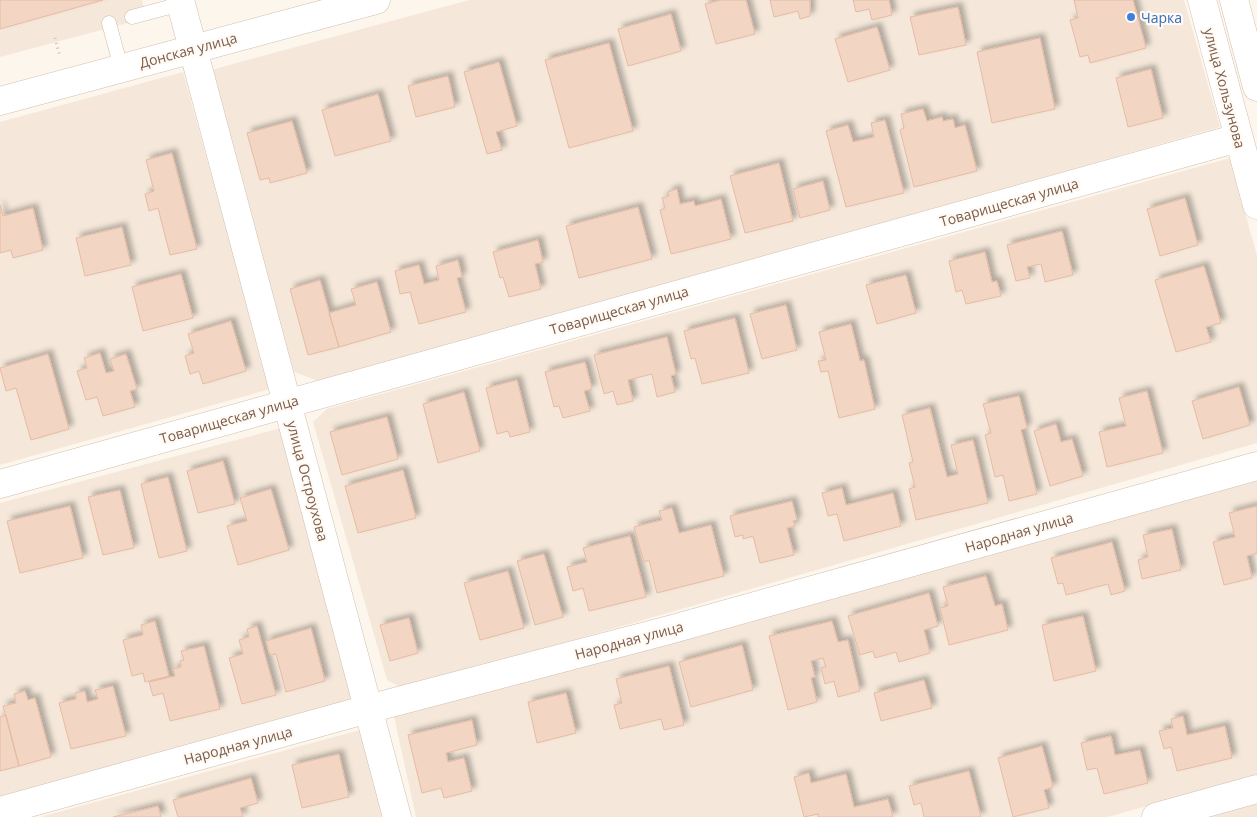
<svg xmlns="http://www.w3.org/2000/svg" width="1257" height="817" viewBox="0 0 1257 817" font-family="'Open Sans',sans-serif">
	<style>
		.residential { fill: #f5e8da }
		.building { fill: #f3d5c3; stroke: #e6bba3; filter: url(#shadow) }
		.lines { fill: none; stroke-linecap: round; stroke-linejoin: round }
		.service-casing { stroke: #d1beb0; stroke-width: 15 }
		.minor-casing { stroke: #d1beb0; stroke-width: 29 }
		.tertiary-casing { stroke: #d1beb0; stroke-width: 29 }
		.secondary-casing { stroke: #d6c0b0; stroke-width: 29 }
		.path { stroke: #d9b8a5; stroke-width: 3; stroke-dasharray: 1 4; stroke-linecap: butt }
		.service { stroke: #fff; stroke-width: 14 }
		.minor { stroke: #fff; stroke-width: 28 }
		.tertiary { stroke: #fff; stroke-width: 28 }
		.secondary { stroke: #fff; stroke-width: 28 }
		.shop-dot { fill: #3f7fe0; stroke: #fffaf3; stroke-width: 2 }
		.labels { text-anchor: middle; dominant-baseline: central; stroke-width: 4.5; stroke-linejoin: round; paint-order: stroke }
		.shop-label { font-size: 14px; fill: #366cbe; stroke: #fffaf3; text-anchor: start }
		.street-label { font-size: 14px; fill: #7a5c4d; stroke: #fffaf3 }
	</style>
	<defs>
		<filter id="shadow"><feDropShadow dx="4.5" dy="-4.5" stdDeviation="2.5" flood-color="#0004"/></filter>
	</defs>
	<rect width="100%" height="100%" fill="#fdf6ec"/>
	<path class="residential" d="M0,0H142L146,18L0,57Z
		M469,0H1184L1220,127L323,383L294,372L211,70Z
		M183,72L270,389L0,465V122Z
		M1230,158L1257,256V443L404,689L387,680L313,422L327,409Z
		M281,428L353,699L0,798V503Z
		M1257,477V775L1108,817H416L393,712Z
		M360,730L384,817H40Z
		M1257,800V817H1199Z"/>
	<path class="building" d="M0,0H103L0,29Z
		M721,0H746L755,34L716,44L705,4Z
		M770,0H810V16L800,19L798,11L774,17Z
		M853,0H889L892,15L872,20L869,9L856,12Z
		M1074,0H1133L1146,48L1090,63L1088,55L1080,57L1070,20L1078,18Z
		M958,7L966,45L919,55L910,17Z
		M671,14L681,51L628,66L618,29Z
		M877,27L890,70L848,82L835,39Z
		M1040,38L1055,109L992,123L977,52Z
		M609,43L633,131L569,148L545,60Z
		M499,62L517,126L496,132L502,150L487,154L464,72Z
		M1151,69L1163,118L1128,127L1116,78Z
		M448,76L455,107L416,117L408,86Z
		M378,94L391,141L335,156L322,110Z
		M923,109L927,121L942,117L943,121L953,119L955,128L965,125L977,171L914,187L900,130L904,128L901,114Z
		M885,120L904,193L846,207L826,131L848,125L853,142L874,137L871,123Z
		M292,121L307,173L270,183L269,178L260,180L247,133Z
		M172,153L197,249L170,255L158,208L149,211L145,194L154,191L146,160Z
		M779,163L793,221L745,233L730,176Z
		M823,181L830,210L800,218L793,189Z
		M677,189L680,204L694,201L695,206L721,199L731,239L671,254L660,210L665,208L662,198L669,196L668,192Z
		M1185,198L1198,245L1160,256L1147,209Z
		M0,205L3,216L33,208L43,250L13,258L11,250L0,253Z
		M638,207L652,259L579,278L566,226Z
		M122,227L131,265L85,276L76,238Z
		M1062,231L1073,275L1045,282L1041,264L1027,267L1030,278L1016,281L1007,245Z
		M538,240L543,262L535,264L541,289L509,297L503,277L500,278L493,252Z
		M985,252L992,282L997,281L1001,296L966,304L962,290L956,292L949,261Z
		M458,260L462,277L457,278L466,312L419,324L410,292L400,294L395,271L419,265L424,284L439,280L436,266Z
		M1204,266L1221,323L1206,327L1211,342L1176,352L1155,280Z
		M181,274L193,318L143,331L132,287Z
		M906,275L916,313L877,324L866,285Z
		M320,280L339,347L308,355L290,289Z
		M377,282L391,332L339,347L329,313L356,305L351,289Z
		M786,305L797,350L762,359L750,314Z
		M735,318L749,373L702,384L695,358L691,359L684,331Z
		M231,321L246,371L203,384L199,371L190,374L185,356L194,353L188,334Z
		M851,324L860,361L864,360L875,409L839,418L828,371L821,372L818,361L826,360L819,332Z
		M667,337L676,374L671,376L675,392L657,397L652,374L628,380L633,401L617,405L613,391L604,394L594,355Z
		M100,353L106,373L114,371L110,359L126,354L137,389L130,391L135,407L103,416L97,397L86,400L77,371L87,368L84,358Z
		M48,354L69,429L31,440L16,388L6,391L0,368Z
		M585,362L592,389L584,391L590,411L563,418L559,406L554,407L545,372Z
		M517,380L530,432L510,437L508,431L497,434L486,388Z
		M1239,387L1250,425L1203,439L1192,401Z
		M1147,391L1163,453L1107,467L1099,432L1126,426L1119,398Z
		M464,392L480,451L438,463L423,404Z
		M1019,396L1027,428L1021,430L1037,494L1009,501L1003,475L995,477L985,435L991,433L983,404Z
		M930,408L947,477L958,474L951,445L973,440L988,503L916,520L909,489L915,487L909,463L913,462L902,415Z
		M387,417L398,459L342,475L330,432Z
		M1056,424L1061,442L1072,439L1083,476L1050,486L1034,431Z
		M223,461L235,504L198,513L187,471Z
		M403,470L416,518L358,533L345,486Z
		M168,477L187,551L159,558L141,484Z
		M842,488L846,505L893,493L901,526L844,541L837,514L828,516L822,493Z
		M271,489L289,550L238,565L227,526L247,521L240,498Z
		M120,490L134,548L103,555L88,497Z
		M792,501L797,520L793,521L795,526L787,528L794,555L760,563L753,536L743,539V535L735,537L730,516Z
		M70,506L83,558L20,573L7,521Z
		M1257,506V553L1247,556L1252,578L1224,585L1213,542L1235,537L1229,513Z
		M672,508L679,533L711,525L724,576L657,593L649,560L644,562L634,527L662,520L659,511Z
		M1172,529L1181,570L1142,579L1138,560L1148,557L1143,535Z
		M630,536L646,597L589,611L583,588L573,591L567,567L587,562L583,548Z
		M1112,542L1125,591L1111,595L1108,584L1066,595L1063,583L1058,584L1051,558Z
		M544,554L563,617L535,625L517,561Z
		M508,571L524,628L480,640L464,583Z
		M986,576L995,606L1002,604L1008,630L949,645L940,608L948,606L943,587Z
		M929,593L938,626L924,630L930,653L899,662L896,652L875,658L873,651L860,655L848,616Z
		M1083,616L1096,671L1054,681L1042,625Z
		M409,618L418,653L390,661L380,625Z
		M155,621L169,676L145,682L143,673L132,676L123,640L143,635L141,625Z
		M832,621L838,642L848,640L860,691L838,697L834,681L825,684L821,668L826,667L823,658L811,661L815,677L811,678L817,702L788,710L769,636Z
		M257,626L276,695L242,704L229,658L243,654L239,640L249,637L247,629Z
		M311,628L325,681L286,692L276,654L270,655L266,641Z
		M742,645L753,690L691,707L679,662Z
		M204,646L220,709L170,721L163,693L153,696L149,682L175,676L173,669L181,667L180,661L184,660L181,651Z
		M669,666L684,725L664,730L661,719L620,729L614,705L622,703L616,679Z
		M924,680L932,708L881,721L874,693Z
		M113,686L126,736L71,749L59,703L76,699L75,693L85,691L87,702L98,699L95,690Z
		M25,691L28,700L35,698L51,757L19,766L3,706L16,703L14,694Z
		M566,693L576,733L537,743L528,702Z
		M6,715L19,766L0,771V717Z
		M1183,716L1187,735L1225,726L1232,758L1177,771L1171,747L1164,749L1159,731L1173,728L1171,719Z
		M472,720L477,745L446,753L448,762L464,758L472,791L444,798L441,788L422,793L408,735Z
		M1111,736L1115,755L1140,750L1148,783L1104,794L1097,768L1087,770L1081,743Z
		M1042,746L1053,787L1044,790L1049,808L1013,817L998,758Z
		M339,754L349,797L302,808L292,765Z
		M969,771L981,817H924L921,803L914,805L909,786Z
		M809,773L811,783L846,774L854,807L888,799L893,817H818V814L804,817L794,777Z
		M251,778L258,803L240,808L243,817H178L173,800Z
		M158,806L161,817H113Z"/>
	<g class="lines">
		<defs>
			<path id="service" d="M132,17L181,4
				M109,23L121,68"/>
			<path id="minor" d="M180,0L397,817
				M0,484L1238,138
				M0,811L368,709L669,630L1257,466
				M1156,817L1257,789"/>
			<path id="tertiary" d="M0,101L376,0"/>
			<path id="secondary" d="M1202,0L1257,205
				M1234,0L1257,87"/>
		</defs>
		<use href="#service" class="service-casing"/>
		<use href="#minor" class="minor-casing"/>
		<use href="#tertiary" class="tertiary-casing"/>
		<use href="#secondary" class="secondary-casing"/>
		<path class="path" d="M55,38L60,57"/>
		<use href="#service" class="service"/>
		<use href="#minor" class="minor"/>
		<use href="#tertiary" class="tertiary"/>
		<use href="#secondary" class="secondary"/>
	</g>
	<circle class="shop-dot" cx="1131" cy="17" r="5"/>
	<g class="labels">
		<g class="shop-label">
			<text x="1141" y="17">Чарка</text>
		</g>
		<g class="street-label">
			<text transform="translate(188 50) rotate(-15)">Донская улица</text>
			<text transform="translate(1225 88) rotate(75)">улица Хользунова</text>
			<text transform="translate(1009 202) rotate(-16)">Товарищеская улица</text>
			<text transform="translate(619 310) rotate(-16)">Товарищеская улица</text>
			<text transform="translate(229 419) rotate(-16)">Товарищеская улица</text>
			<text transform="translate(308 481) rotate(75)">улица Остроухова</text>
			<text transform="translate(1019 532) rotate(-16)">Народная улица</text>
			<text transform="translate(629 640) rotate(-15)">Народная улица</text>
			<text transform="translate(238 745) rotate(-15)">Народная улица</text>
		</g>
	</g>
</svg>
